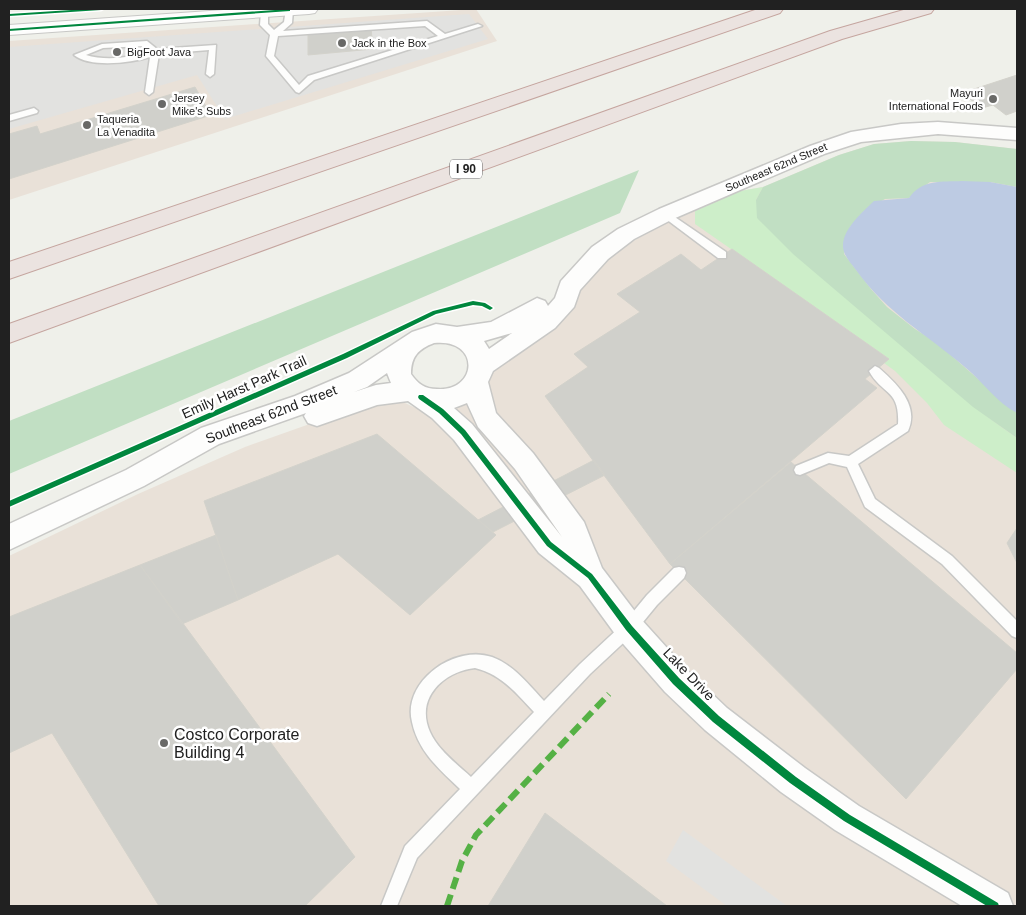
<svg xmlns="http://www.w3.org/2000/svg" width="1026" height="915" viewBox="0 0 1026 915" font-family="Helvetica,sans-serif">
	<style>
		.commercial { fill: #e9e1d8 }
		.grass { fill: #cdeec9 }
		.forest { fill: #c1dfc3 }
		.parking { fill: #e2e2e0 }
		.water { fill: #bdcbe3 }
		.building { fill: #d0d0cb; stroke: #d3d2cb }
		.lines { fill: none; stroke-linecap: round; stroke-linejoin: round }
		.service-casing { stroke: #c8c8c6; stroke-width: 3 }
		.minor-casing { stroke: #c8c8c6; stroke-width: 3 }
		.tertiary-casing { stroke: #c8c8c6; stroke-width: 2 }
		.motorway-casing { stroke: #c5a59f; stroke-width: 2 }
		.service { fill: #fdfdfc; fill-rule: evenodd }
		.minor { fill: #fdfdfc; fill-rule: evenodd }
		.tertiary { fill: #fdfdfc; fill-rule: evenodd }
		.motorway { fill: #ebe3e0; fill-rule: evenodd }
		.quiet { stroke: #55b145; stroke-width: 6; stroke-dasharray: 12 6; stroke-linecap: butt }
		.cycleway-casing { stroke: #fff; stroke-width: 3 }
		.cycleway { fill: #00873e; fill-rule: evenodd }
		.poi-dot { fill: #696967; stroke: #fff; stroke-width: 2 }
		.labels { text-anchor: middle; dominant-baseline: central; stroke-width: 5; stroke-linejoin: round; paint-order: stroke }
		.far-poi-label { font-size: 11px; fill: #212121; stroke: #fff; text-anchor: start }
		.far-street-label { font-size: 11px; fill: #212121; stroke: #fff }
		.shield { fill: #fff; stroke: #646464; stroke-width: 1 }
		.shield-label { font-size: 12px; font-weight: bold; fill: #212121 }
		.street-label { font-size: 14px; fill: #212121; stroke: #fff }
		.near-poi-label { font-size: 16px; fill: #212121; stroke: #fff; text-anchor: start }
	</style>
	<rect width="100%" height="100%" fill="#eff0ea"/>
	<path class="commercial" d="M476,9L497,41L9,200V41Z
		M911,141L955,142L1017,149V906H9V556L138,494L245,447L349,410L387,401L405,403L418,409L505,358L578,292L616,252L654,228L740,191L763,187L839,155L874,144Z"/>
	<path class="grass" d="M763,187L756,200C840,283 920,371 1017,438V473L944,425L927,403L895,371L884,363L889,359L695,224V211L740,191Z"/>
	<path class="forest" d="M911,141L955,142L1017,149V187L990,182H930L909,198L885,199L864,211L850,227L844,254L871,289L887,307L915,329L937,343L1017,413V438L973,407L793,254L757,218L756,200L763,187L839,155L874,144Z
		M639,170L620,213L9,474V421Z"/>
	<path class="parking" d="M469,14L488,39L225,119L197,75L9,129V47Z
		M683,830L787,906H727L666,861Z"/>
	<path class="water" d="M962,181L990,182L1017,187V413C997,403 983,382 966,368C925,333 888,314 856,270C850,262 844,256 843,247C842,229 863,212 874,201L909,198C922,179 942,182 962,181Z"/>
	<path class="building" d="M371,28L373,49L308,55V34Z
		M1017,75V111L1006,115L993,105L982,108L962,93Z
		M195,87L211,115L9,179V134L37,126L40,134Z
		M732,249L889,359L865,379L877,388L670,564L545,396L588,367L574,354L640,312L617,294L681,254L701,270Z
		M377,434L496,535L410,615L338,554L238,600L204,501Z
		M594,460L605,475L493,532L478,520Z
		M791,462L1017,653V669L906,799L670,564Z
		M1017,528V563L1007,543Z
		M216,535L238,600L182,624L140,565Z
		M140,565L355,857L305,906H159L52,733L9,753V617Z
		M545,813L667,906H488Z"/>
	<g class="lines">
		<defs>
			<path id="service" d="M286,9L293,10L292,23L283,31L427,21L445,34L478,24L482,26L314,80L299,93L296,92L266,56L270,35L260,25L261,12L268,10V24L274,30L284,22ZM425,26L438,36L308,76L299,85L274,56L278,36Z
				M147,41L157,49L216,45L214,74L210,77L206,74L209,50L159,54L153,92L149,95L145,92L150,57C131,63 90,68 74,55L102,44ZM145,46L150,51C131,58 105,61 86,55L103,48Z
				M34,108L38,111L37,113L9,121V115Z
				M666,211L726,252V258H718L662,216L661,214Z
				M875,366L879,368C896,383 920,405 908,431L858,464L875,499L952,556L1017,621V638L1012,636L942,564L865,507L847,467L829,463L800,475L796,474L794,470L796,466L828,453L849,456L898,424C900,389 882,395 869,371Z
				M679,567L684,568L686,573L684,578L657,605L634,633L590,674L417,858L397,906H381L405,846L460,789C439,769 418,751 412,722C402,682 454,644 492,657C514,665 529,685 544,701L580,664L624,623L647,595L674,568ZM475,668C501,674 516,693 534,712L471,777C457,764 438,750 430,732C415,698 443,672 475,668Z"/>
			<path id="minor" d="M938,122L1017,128V140L938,134L861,142L824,154L673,219L634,239L608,259L580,290L574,307L555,328L493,371L488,382L496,413L533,453L584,522L602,568L640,618L687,670L727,708L805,768L859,806L1008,893L1013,906H962L835,830L781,792L705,730L665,692L618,638L580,586L539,553L454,440L432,418L408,401L377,405L317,426L308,423L304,416L306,413L219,444L144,486L9,550V524L126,470L201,428L295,396L349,373L412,332L436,324L457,327L491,322L537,298L545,301L548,306L555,298L561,281L592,247L618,229L659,209L810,146L851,132L901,124ZM512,333L489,349L484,341ZM434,343C481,338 478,392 437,389C425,389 418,384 411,374C411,357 418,349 434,343ZM387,373L391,383L376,385L354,392L367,387ZM467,403L478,427L515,469L562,537L472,424L454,408Z"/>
			<path id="tertiary" d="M238,9H318L315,13L309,14L9,35V25Z"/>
			<path id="motorway" d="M758,9H783L780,13L9,279V262Z
				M907,9H934L931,13L842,39L9,343V324L830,31Z"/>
		</defs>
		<use href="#service" class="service-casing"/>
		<use href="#minor" class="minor-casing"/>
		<use href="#tertiary" class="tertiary-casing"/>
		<use href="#motorway" class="motorway-casing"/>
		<use href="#service" class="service"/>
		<use href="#minor" class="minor"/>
		<use href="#tertiary" class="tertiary"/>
		<use href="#motorway" class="motorway"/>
		<path class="quiet" d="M447,906L462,861L476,835L609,694"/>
		<defs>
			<path id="cycleway" d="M87,9H103L101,10L9,16V14Z
				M289,9H290V11L9,31V29Z
				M473,301L485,303L493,308L490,310L482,306L473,305L436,314L347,358L9,507V501L343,354L433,311Z
				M419,395H423L443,409L465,430L551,542L592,574L632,626L679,678L719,716L796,777L850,815L998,903L999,906H987L844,821L790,783L713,722L673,684L626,630L588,578L547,546L461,434L439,413L419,399L418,397Z"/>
		</defs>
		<use href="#cycleway" class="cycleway-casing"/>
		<use href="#cycleway" class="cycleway"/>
	</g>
	<g class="poi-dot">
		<circle cx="342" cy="43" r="5"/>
		<circle cx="117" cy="52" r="5"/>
		<circle cx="993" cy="99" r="5"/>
		<circle cx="162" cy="104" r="5"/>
		<circle cx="87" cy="125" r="5"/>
		<circle cx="164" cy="743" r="5"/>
	</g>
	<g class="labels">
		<g class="far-poi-label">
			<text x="352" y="43">Jack in the Box</text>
			<text x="127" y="52">BigFoot Java</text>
			<text x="983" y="93" text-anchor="end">Mayuri<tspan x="983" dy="13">International Foods</tspan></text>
			<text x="172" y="98">Jersey<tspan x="172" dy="13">Mike's Subs</tspan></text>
			<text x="97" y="119">Taqueria<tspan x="97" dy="13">La Venadita</tspan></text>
		</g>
		<g class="far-street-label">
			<text transform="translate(776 167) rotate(-23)">Southeast 62nd Street</text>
		</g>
		<rect class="shield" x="450" y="159.5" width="32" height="19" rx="4"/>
		<g class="shield-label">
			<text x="466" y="169">I 90</text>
		</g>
		<g class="street-label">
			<text transform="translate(244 387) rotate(-24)">Emily Harst Park Trail</text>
			<text transform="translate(271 414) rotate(-21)">Southeast 62nd Street</text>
			<text transform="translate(689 674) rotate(46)">Lake Drive</text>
		</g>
		<g class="near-poi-label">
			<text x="174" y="734">Costco Corporate<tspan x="174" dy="18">Building 4</tspan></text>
		</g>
	</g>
	<rect width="1026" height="915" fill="none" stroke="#212121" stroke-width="20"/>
</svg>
